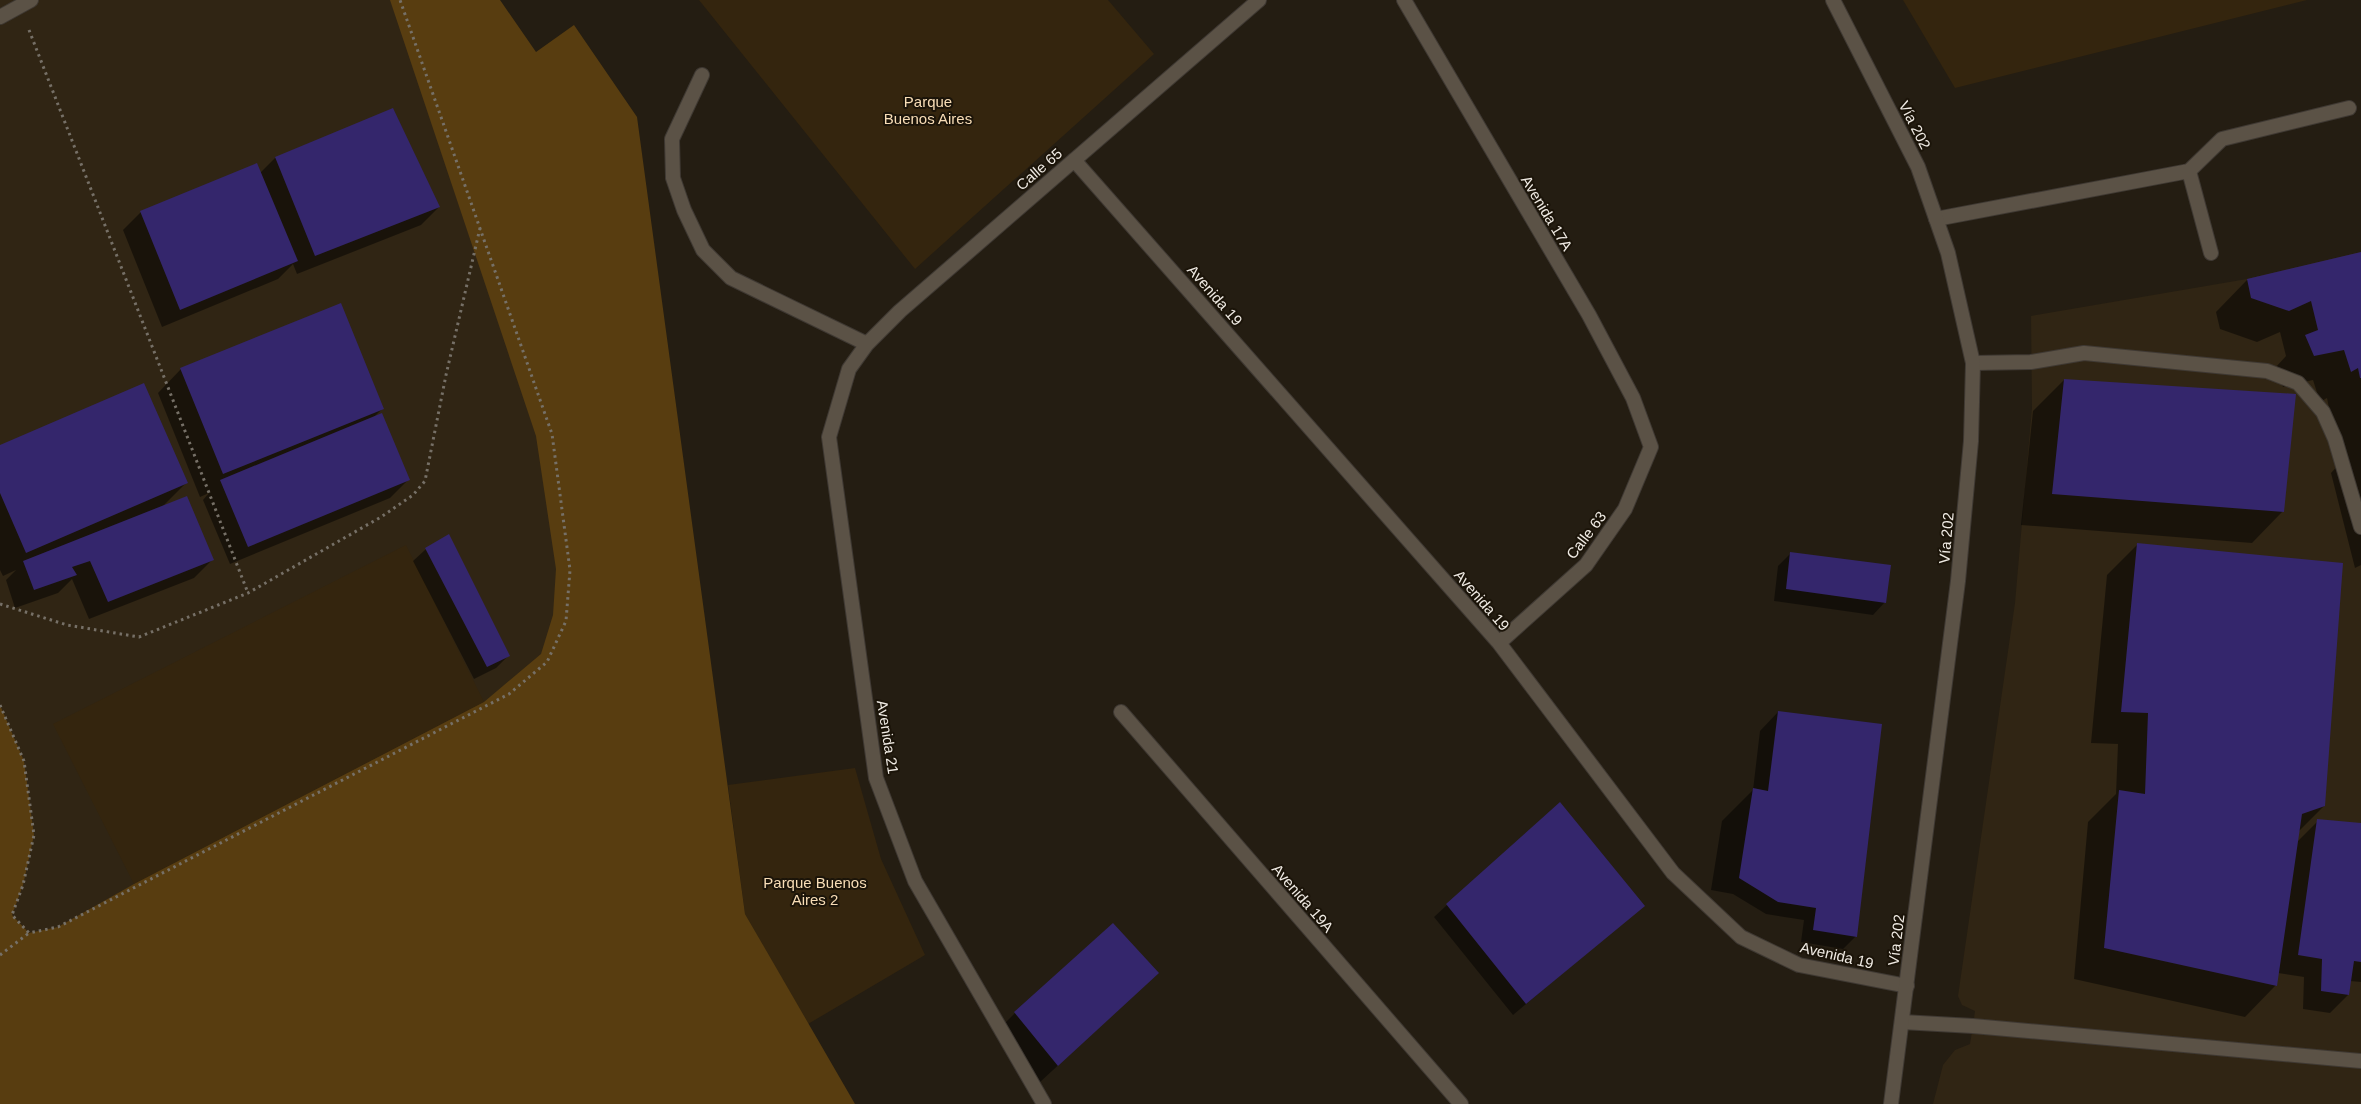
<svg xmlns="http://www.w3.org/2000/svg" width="2361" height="1104" viewBox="0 0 2361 1104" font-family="Helvetica,sans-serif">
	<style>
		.built { fill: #302514 }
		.green { fill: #34250e }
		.forest { fill: #583d10 }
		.shadow { fill: #0007 }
		.building { fill: #34266c }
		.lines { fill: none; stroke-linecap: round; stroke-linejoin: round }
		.service-casing { stroke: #3f3933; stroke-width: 16 }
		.minor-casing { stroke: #3f3933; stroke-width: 16 }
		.secondary-casing { stroke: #3f3933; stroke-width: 16 }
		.path { stroke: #767067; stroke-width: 3; stroke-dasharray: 2.5 4; stroke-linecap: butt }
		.service { stroke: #5b5246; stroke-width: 14 }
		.minor { stroke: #5b5246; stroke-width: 14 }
		.secondary { stroke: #5b5246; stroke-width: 14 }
		.labels { text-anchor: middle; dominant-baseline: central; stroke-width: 4; stroke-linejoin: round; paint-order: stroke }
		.park-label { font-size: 15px; fill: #f8ddb6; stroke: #1b1409 }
		.street-label { font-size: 15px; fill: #f0ebe4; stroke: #1b1409 }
	</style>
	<rect width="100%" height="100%" fill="#241d12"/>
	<path class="built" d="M0,0H497L707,836L0,1104Z
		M2361,252V1104H1933L1943,1065L1955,1050L1970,1044L1973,1026L1975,1011L1962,1005L1958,996L2015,603L2032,408L2031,316L2247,279Z"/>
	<path class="green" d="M699,0H1108L1154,54L915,269Z
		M1903,0H2307L1955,88Z
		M406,545L484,702L134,884L53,724Z
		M855,768L881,859L925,955L808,1024L745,914L728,785Z"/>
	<path class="forest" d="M390,0H500L536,52L574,25L637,117L745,914L855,1104H0V705L24,761L34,835L23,885L12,915L29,933L58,927L134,884L484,702L541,654L553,615L556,569L536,436Z"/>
	<path class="shadow" d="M393,109L439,207L421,225L297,274L293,264L278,279L162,327L123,230L141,212L260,173L275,158Z
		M2361,253V565L2355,568L2331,473L2340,463L2327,398L2320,402L2313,380L2283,387L2275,368L2286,356L2280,332L2257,342L2220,329L2216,312L2247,280Z
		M181,369L382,409L373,418L408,480L390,498L230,564L203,500L209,493L200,497L158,393Z
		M2064,380L2283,511L2252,543L2021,525L2033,411Z
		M0,446L186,483L162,507L212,560L194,578L89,619L72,579L58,593L15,608L6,580L16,570L3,576L0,570Z
		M2138,544L2324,806L2298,832L2297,842L2318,821L2361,825V982L2350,981L2348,995L2330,1013L2303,1009L2304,977L2278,973L2276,985L2245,1017L2074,979L2088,822L2116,794L2118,744L2091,743L2107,575Z
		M426,549L508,656L496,668L474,679L413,561Z
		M1791,553L1885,602L1873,615L1774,601L1778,566Z
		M1778,712L1856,936L1843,949L1801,942L1804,920L1766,914L1733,894L1711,890L1722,821L1753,790L1760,731Z
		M1447,905L1643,906L1513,1015L1434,917Z
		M1158,973L1039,1083L997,1031L1015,1013Z"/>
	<path class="building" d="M393,108L440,207L315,256L275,157Z
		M257,163L298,261L180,310L140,211Z
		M2361,252V378H2360L2358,368L2351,372L2344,350L2314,356L2305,335L2318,330L2311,301L2289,311L2251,298L2247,279Z
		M341,303L384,409L223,474L180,368Z
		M2064,379L2296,394L2284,512L2052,494Z
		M144,383L188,483L26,553L0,493V445Z
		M382,413L410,480L248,547L220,480Z
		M187,496L214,560L108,602L90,561L72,567L77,575L34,590L23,561Z
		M449,534L510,656L487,667L425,548Z
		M2137,543L2343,563L2325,806L2302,814L2277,986L2104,948L2119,790L2145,794L2148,713L2121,712Z
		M1790,552L1891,565L1886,603L1786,589Z
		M1778,711L1882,724L1857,937L1813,930L1816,908L1778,902L1739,878L1753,788L1768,791Z
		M1560,802L1645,906L1526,1004L1446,904Z
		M2317,819L2361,823V962L2354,961L2349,995L2321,991L2322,959L2298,955Z
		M1113,923L1159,973L1058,1066L1014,1012Z"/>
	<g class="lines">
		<defs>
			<path id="service" d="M2189,171L2211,253
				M1936,219L2189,171L2222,139L2349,108
				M1973,363L2031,362L2084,353L2267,371L2298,383L2323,412L2335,439L2361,527
				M1902,1022L1973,1026L2361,1061"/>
			<path id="minor" d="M1404,0L1589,315L1633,398L1651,447L1625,509L1586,565L1499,643
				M0,17L31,0
				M702,75L672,139L673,178L684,210L703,250L731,278L867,344
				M1074,160L1499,643L1673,873L1741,937L1799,965L1907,986
				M1121,712L1461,1104
				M1044,1104L915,881L876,778L829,437L849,369L867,344L900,311L1259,0"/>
			<path id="secondary" d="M1833,0L1918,167L1948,253L1973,363L1971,441L1958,581L1891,1104"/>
		</defs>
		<use href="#service" class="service-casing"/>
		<use href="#minor" class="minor-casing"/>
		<use href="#secondary" class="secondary-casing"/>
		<path class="path" d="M29,30L248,593
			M0,604L67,625L139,637L248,593L381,517L413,495L425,481L446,375L480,228
			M0,705L24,761L34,835L23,885L12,915L29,933L58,927L509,694L547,662L566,621L570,570L552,434L400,0
			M0,955L29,933"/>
		<use href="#service" class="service"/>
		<use href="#minor" class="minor"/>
		<use href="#secondary" class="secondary"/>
	</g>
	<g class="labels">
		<g class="park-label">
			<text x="928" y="101">Parque<tspan x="928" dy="17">Buenos Aires</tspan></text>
			<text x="815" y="882">Parque Buenos<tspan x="815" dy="17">Aires 2</tspan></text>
		</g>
		<g class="street-label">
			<text transform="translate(1915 125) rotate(63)">Vía 202</text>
			<text transform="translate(1039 169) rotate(-41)">Calle 65</text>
			<text transform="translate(1547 213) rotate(59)">Avenida 17A</text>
			<text transform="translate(1215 295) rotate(49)">Avenida 19</text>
			<text transform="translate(1586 535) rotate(-53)">Calle 63</text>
			<text transform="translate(1946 538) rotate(-85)">Vía 202</text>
			<text transform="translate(1482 600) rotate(49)">Avenida 19</text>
			<text transform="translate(888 737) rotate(81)">Avenida 21</text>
			<text transform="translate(1303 898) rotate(49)">Avenida 19A</text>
			<text transform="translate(1896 940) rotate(-83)">Vía 202</text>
			<text transform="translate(1837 955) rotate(13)">Avenida 19</text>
		</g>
	</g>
</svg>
